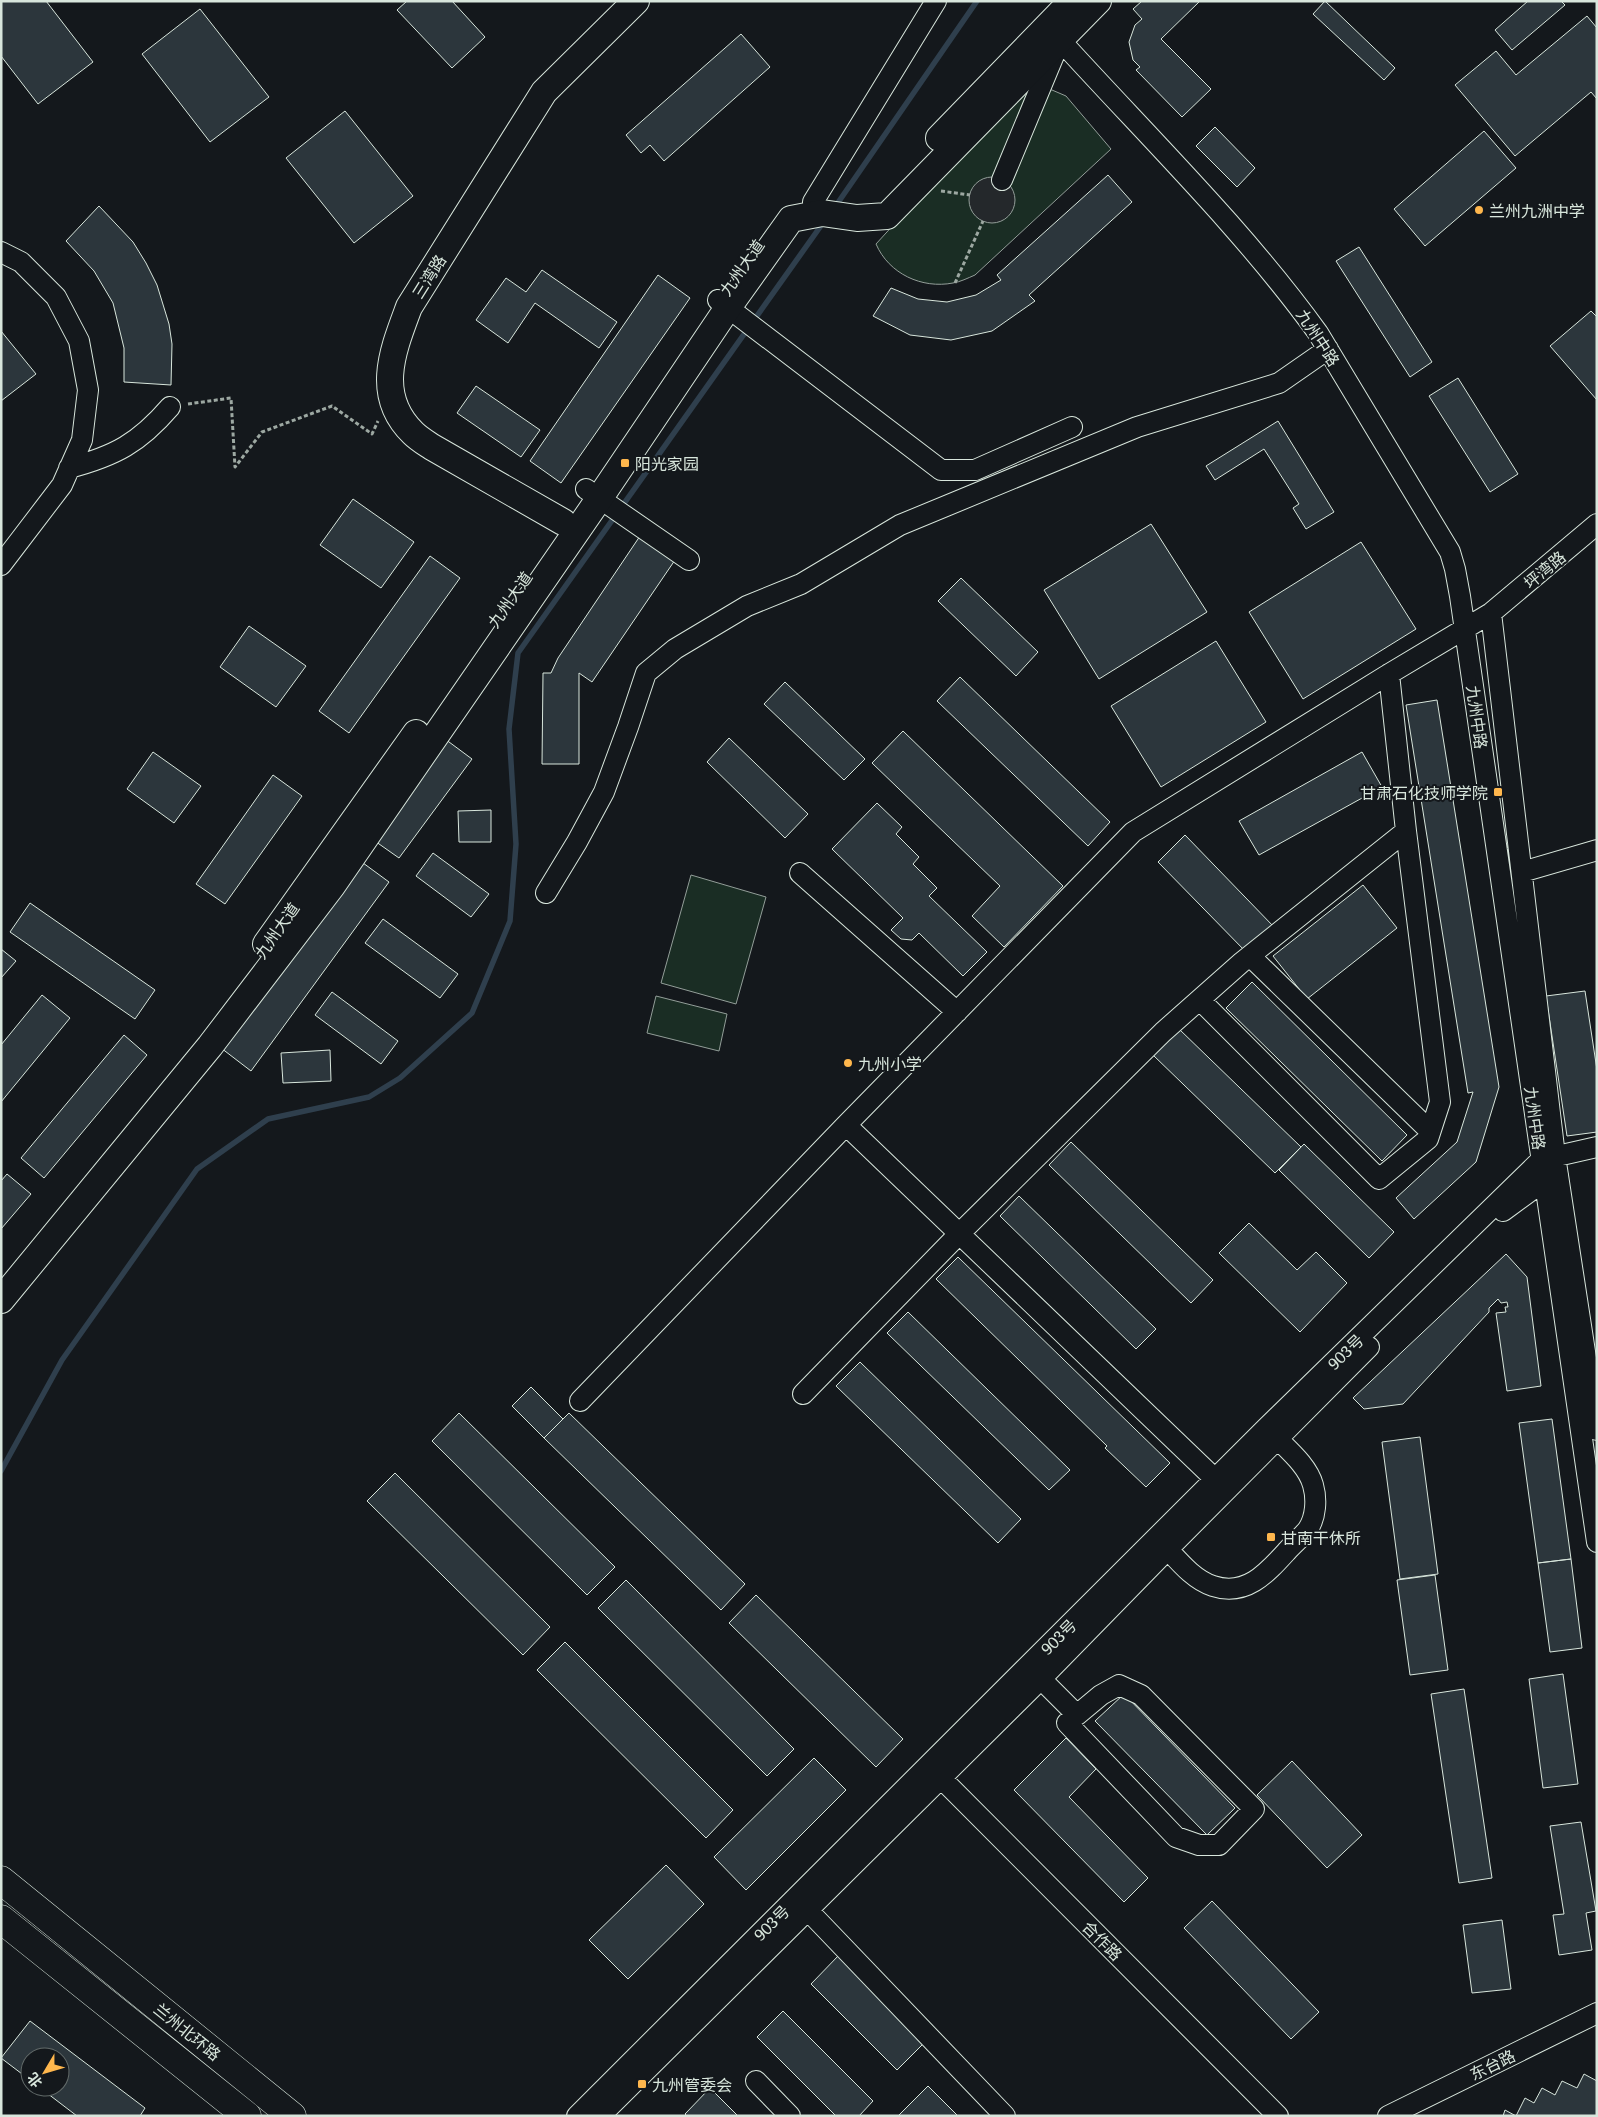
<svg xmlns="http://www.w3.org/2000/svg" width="1598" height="2117" viewBox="0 0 1598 2117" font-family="Literata,'Noto Sans SC',serif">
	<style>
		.green { fill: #1a2d24; stroke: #939e99 }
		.parking { fill: #24282b; stroke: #939e99 }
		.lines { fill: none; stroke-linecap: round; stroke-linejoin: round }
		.stream { stroke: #2f3f4d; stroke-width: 5.5 }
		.building { fill: #2c363c; stroke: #d8e6dc }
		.minor-casing { stroke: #d8e6dc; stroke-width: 22 }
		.major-casing { stroke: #d8e6dc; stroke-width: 28 }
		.highway-casing { stroke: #d8e6dc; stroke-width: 29 }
		.path { stroke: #9da8a2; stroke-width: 3; stroke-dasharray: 4 2.5; stroke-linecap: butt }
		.minor { stroke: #14181c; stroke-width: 20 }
		.major { stroke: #14181c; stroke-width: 26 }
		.highway { stroke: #14181c; stroke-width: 28 }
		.poi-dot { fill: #ffb74d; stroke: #14181c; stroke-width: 2 }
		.labels { text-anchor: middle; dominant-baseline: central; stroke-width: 4; stroke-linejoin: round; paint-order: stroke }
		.poi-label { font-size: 16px; fill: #d8e6dc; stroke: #14181c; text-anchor: start }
		.street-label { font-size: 16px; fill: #d8e6dc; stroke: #14181c }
	</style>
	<rect width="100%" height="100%" fill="#14181c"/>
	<path class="green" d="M1038,88L1052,90L1066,96L1111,149L975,275C968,278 960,282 953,283C922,289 889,274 876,244L1010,97L1024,90Z
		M691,875L766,897L736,1004L661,983Z
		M656,996L727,1014L719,1051L647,1033Z"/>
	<path class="parking" d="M969 200a23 23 0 1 1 46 0a23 23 0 1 1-46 0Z"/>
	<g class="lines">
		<path class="stream" d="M835,207L977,1
			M1,1471L62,1360L197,1169L268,1119L369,1097L400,1078L472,1013L510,921L516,844L509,729L518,653L825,220"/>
	</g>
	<path class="building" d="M1,1H46L93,62L38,104L1,56Z
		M407,1H452L485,37L452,68L397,10Z
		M1142,1H1200L1161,39L1211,89L1182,117L1136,70L1140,67L1133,60L1129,42L1135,25L1142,19L1133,9Z
		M1325,1L1395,68L1384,80L1313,14Z
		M1528,1H1561L1565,5L1512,50L1495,30Z
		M200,9L269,97L210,142L142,54Z
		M1587,16L1597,28V99L1591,92L1515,156L1455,85L1496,51L1516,75Z
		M741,34L770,67L664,161L650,145L641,153L626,135Z
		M345,111L413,196L354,243L286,158Z
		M1215,127L1255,168L1237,187L1196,146Z
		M1484,131L1516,168L1425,246L1394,209Z
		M1108,175L1132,202L1029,295L1035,301L992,331L951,340L910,335L873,316L891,288L918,299L947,302L976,295L1001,280L997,275Z
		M99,206L133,242L146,263L157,285L169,324L172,344L171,385L124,382V348L113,303L94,271L66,241Z
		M1359,247L1432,362L1410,377L1336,261Z
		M542,270L617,322L599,348L535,303L508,343L476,320L506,278L526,292Z
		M658,275L690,298L561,483L530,461Z
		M1591,311L1597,317V400L1550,346Z
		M1,331L36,374L1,401Z
		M1458,378L1518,474L1490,492L1429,396Z
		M476,386L540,430L521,457L457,413Z
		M1278,421L1334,512L1306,529L1293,508L1299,504L1264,449L1215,480L1206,466Z
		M353,499L414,542L381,588L320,545Z
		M1151,524L1207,612L1099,679L1044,590Z
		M640,536L675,560L592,682L579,673V764H542L543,673H551L558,658Z
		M1361,542L1416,629L1303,699L1249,612Z
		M430,556L460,578L349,733L319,711Z
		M961,578L1038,652L1016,676L938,601Z
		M249,626L306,666L276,707L220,667Z
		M1216,641L1266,722L1161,787L1111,706Z
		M960,677L1110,822L1088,846L937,701Z
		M785,682L865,759L844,780L764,704Z
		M1437,700L1499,1087L1476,1162L1414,1219L1396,1198L1457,1142L1473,1092L1468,1093L1406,705Z
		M903,731L1063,886L1004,947L972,916L1000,886L872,763Z
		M729,738L808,814L785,838L707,762Z
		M445,739L472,759L399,858L372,839Z
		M153,752L201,786L174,823L127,789Z
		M1362,752L1382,787L1259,855L1239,821Z
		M273,775L302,796L225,904L196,884Z
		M877,803L902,827L896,834L919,857L913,864L937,888L929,896L987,952L963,976L919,933L912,940L901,939L891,930L903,918L832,849Z
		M491,810V842H459L458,811Z
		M1185,835L1274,927L1247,953L1158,862Z
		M433,853L489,894L471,917L416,876Z
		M359,860L389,882L251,1071L221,1048Z
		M1363,885L1397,928L1307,999L1273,956Z
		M30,903L155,990L135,1019L10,932Z
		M383,919L458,974L440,998L365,943Z
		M1,949L16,961L1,978Z
		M1252,982L1407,1135L1382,1161L1226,1008Z
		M1585,991L1597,1070V1132L1567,1136L1546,996Z
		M332,992L398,1041L381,1064L315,1015Z
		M42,995L70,1018L1,1102V1045Z
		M1179,1029L1301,1147L1275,1173L1153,1055Z
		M124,1035L147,1055L44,1178L21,1158Z
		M330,1050L331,1081L283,1083L281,1053Z
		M1071,1142L1213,1280L1191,1303L1049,1165Z
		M1304,1144L1394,1232L1369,1258L1279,1170Z
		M7,1174L31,1194L1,1229V1181Z
		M1019,1196L1156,1329L1136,1349L1000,1216Z
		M1249,1223L1297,1270L1316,1252L1347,1283L1300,1332L1219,1253Z
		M1506,1254L1527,1277L1541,1386L1507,1391L1496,1313L1506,1312L1505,1307H1508L1507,1302L1501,1303L1498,1299L1489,1308V1312L1403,1404L1364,1409L1353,1398Z
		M958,1257L1170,1463L1146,1487L1105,1448L1107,1446L936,1279Z
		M908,1312L1070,1470L1049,1490L887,1333Z
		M860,1362L1021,1519L998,1543L836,1386Z
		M531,1387L563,1419L544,1438L512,1406Z
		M459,1413L615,1567L587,1595L432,1441Z
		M569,1413L745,1584L721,1610L544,1438Z
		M1552,1419L1571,1559L1538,1563L1519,1423Z
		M1420,1437L1438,1574L1400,1579L1382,1442Z
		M395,1473L550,1627L523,1655L367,1501Z
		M1571,1559L1582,1648L1550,1652L1538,1563Z
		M1435,1575L1448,1670L1410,1675L1397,1580Z
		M626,1580L794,1749L767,1776L598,1608Z
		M756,1595L903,1739L876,1767L729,1623Z
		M565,1642L733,1810L706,1838L537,1670Z
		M1563,1674L1578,1784L1543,1788L1529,1679Z
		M1464,1689L1492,1878L1459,1883L1431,1694Z
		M1124,1694L1235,1808L1207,1835L1095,1721Z
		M1066,1738L1096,1769L1069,1797L1148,1878L1124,1902L1014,1790Z
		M814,1758L846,1790L746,1890L714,1857Z
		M1292,1761L1362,1835L1327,1868L1257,1795Z
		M1581,1822L1596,1911L1586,1913L1592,1950L1559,1955L1553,1915L1564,1914L1550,1826Z
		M666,1865L704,1904L628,1979L589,1940Z
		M1212,1901L1319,2012L1291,2039L1184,1928Z
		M1502,1920L1511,1989L1472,1993L1463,1925Z
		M839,1955L926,2041L897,2070L811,1984Z
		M783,2011L873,2101L859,2116H836L757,2037Z
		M30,2021L145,2108L140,2116H77L39,2087H60V2057H30V2080L1,2058Z
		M1584,2074L1597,2081V2116H1503L1505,2110L1516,2116L1525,2098L1534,2103L1542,2088L1555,2095L1562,2081L1577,2088Z
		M928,2086L958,2116H898Z
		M710,2088L738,2116H687L685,2114Z"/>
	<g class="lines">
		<defs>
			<path id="minor" d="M1051,30C1140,129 1240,225 1318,333L1450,552L1455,569L1460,596L1597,1542
				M1002,180L1057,48
				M813,202L936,1
				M1,252L21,262L56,297L79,341L88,390L82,440L62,485L1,565
				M718,300L941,470H975L1072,427
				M69,468C115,456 139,443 170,407
				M586,489L689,560
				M1491,613L1555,1156L1597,1430
				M1522,872L1597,850
				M800,873L957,1012
				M546,893L577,842L604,792L628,727L646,673L675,649L747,606L801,584L900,525L1137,427L1279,383L1328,349
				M1250,956L1430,1131
				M1200,1000L1379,1179L1428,1139L1440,1102L1406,831
				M846,1125L1215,1479
				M1544,1159L1597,1147
				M1503,1211L1544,1181L1558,1175
				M803,1394L959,1234L1163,1032L1242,962L1406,831L1389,674
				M580,1401L846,1125L1133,832L1389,674L1491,613L1597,524
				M1159,1540C1175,1556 1191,1579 1213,1586C1246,1597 1267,1573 1287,1551C1293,1544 1302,1537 1308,1529C1316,1517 1317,1499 1313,1485C1307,1463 1283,1446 1268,1429
				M1033,1671L1077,1715L1101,1695L1119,1685L1141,1695L1254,1809L1219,1845H1199L1176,1837L1067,1723L1077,1715
				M931,1768L1278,2116
				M799,1901L1005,2116
				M756,2081L790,2116
				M577,2116L1266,1428L1542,1159
				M600,2116L1041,1679L1168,1549L1369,1347
				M1388,2116L1597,2013"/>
			<path id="major" d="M939,138L1072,1
				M563,522L432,447C426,443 419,439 413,433C374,395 393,350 409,307L544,92L636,1
				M266,944L416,733
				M1,1300L210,1046L332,886L599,499L727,309L791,219L822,213L857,218L887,216L1098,1"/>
			<path id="highway" d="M1,1880L292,2116
				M1,1919L247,2116"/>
		</defs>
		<use href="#minor" class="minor-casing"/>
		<use href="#major" class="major-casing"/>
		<use href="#highway" class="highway-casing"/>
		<path class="path" d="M941,191L970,195
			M955,283L983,221
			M188,404L231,398L235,467L262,432L332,406L372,434L378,421"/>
		<use href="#minor" class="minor"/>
		<use href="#major" class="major"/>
		<use href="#highway" class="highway"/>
	</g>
	<g class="poi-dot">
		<circle cx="1479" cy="210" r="5"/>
		<rect x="620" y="458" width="10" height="10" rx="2.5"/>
		<rect x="1493" y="787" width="10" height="10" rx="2.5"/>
		<circle cx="848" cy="1063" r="5"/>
		<rect x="1266" y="1532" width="10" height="10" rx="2.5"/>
		<rect x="637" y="2079" width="10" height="10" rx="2.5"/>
	</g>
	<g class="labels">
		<g class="poi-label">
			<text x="1489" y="210">兰州九洲中学</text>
			<text x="635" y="463">阳光家园</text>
			<text x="1488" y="792" text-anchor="end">甘肃石化技师学院</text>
			<text x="858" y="1063">九州小学</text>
			<text x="1281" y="1537">甘南干休所</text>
			<text x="652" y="2084">九州管委会</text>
		</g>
		<g class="street-label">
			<text transform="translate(741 267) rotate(-55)">九州大道</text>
			<text transform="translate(428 276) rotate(-58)">三湾路</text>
			<text transform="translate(1319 337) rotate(57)">九州中路</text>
			<text transform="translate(1544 569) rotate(-40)">坪湾路</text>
			<text transform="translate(509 599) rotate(-55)">九州大道</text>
			<text transform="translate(1478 717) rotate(82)">九州中路</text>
			<text transform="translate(276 930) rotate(-55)">九州大道</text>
			<text transform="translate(1536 1118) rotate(82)">九州中路</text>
			<text transform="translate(1345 1351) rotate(-44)">903号</text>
			<text transform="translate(1058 1636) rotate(-45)">903号</text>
			<text transform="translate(771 1922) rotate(-45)">903号</text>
			<text transform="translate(1103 1940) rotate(45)">合作路</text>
			<text transform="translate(188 2031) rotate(39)">兰州北环路</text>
			<text transform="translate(1492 2064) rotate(-26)">东台路</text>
		</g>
	</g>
	<rect width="1598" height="2117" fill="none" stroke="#d8e6dc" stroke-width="5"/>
	<g transform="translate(45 2072) rotate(232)"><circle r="24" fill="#14181c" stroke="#626a69"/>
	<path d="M0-4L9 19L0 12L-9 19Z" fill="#ffb74d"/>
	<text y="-8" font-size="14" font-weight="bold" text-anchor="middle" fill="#d8e6dc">北</text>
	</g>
</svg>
